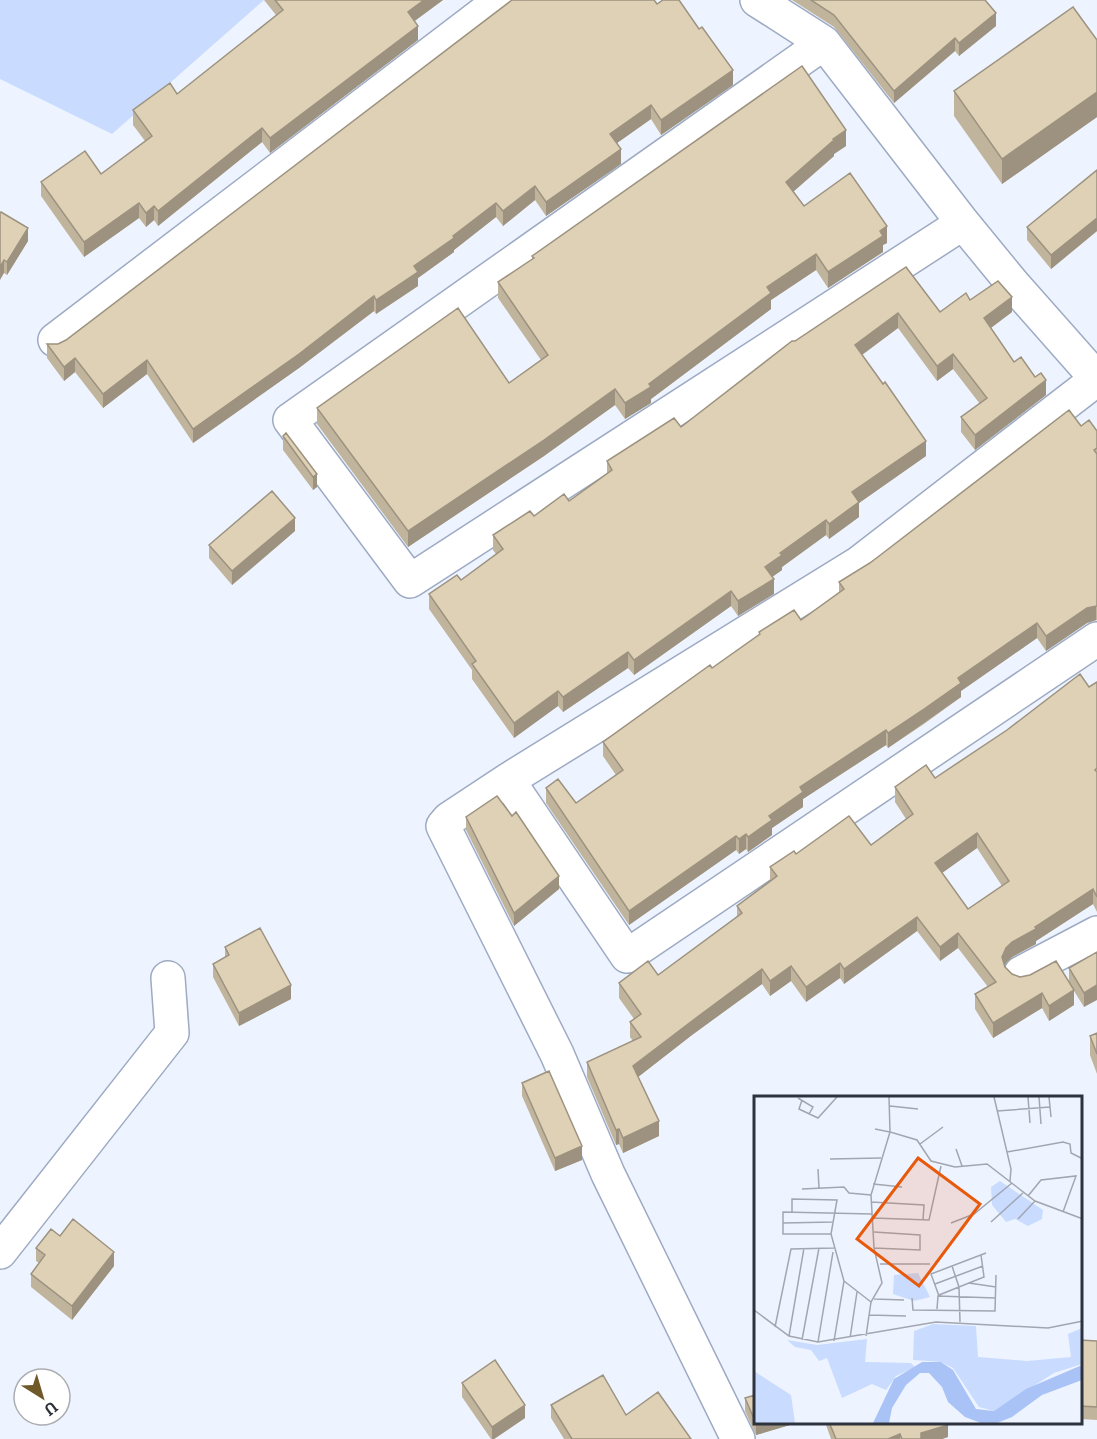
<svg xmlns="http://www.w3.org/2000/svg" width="1097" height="1439" viewBox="0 0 1097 1439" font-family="Bitter,serif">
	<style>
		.green { fill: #c9dbfe }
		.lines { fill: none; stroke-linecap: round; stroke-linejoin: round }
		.minor-casing { stroke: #9daac3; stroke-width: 36 }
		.minor { stroke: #fff; stroke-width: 33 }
		.wall { fill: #c0b49d; fill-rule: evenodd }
		.shaded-wall { fill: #9c927f }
		.building { fill: #dfd1b6; stroke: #9c927f; stroke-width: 1.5; fill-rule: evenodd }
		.inset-road { fill: none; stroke: #a1a6b1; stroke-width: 1.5 }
		.view { fill: #e8590c; fill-opacity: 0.15; stroke: #e8590c; stroke-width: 3 }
		.inset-edge { fill: none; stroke: #2d323c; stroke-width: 3 }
	</style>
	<rect width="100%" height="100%" fill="#eef4ff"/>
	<path class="green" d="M0,0H264L112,134L0,79Z"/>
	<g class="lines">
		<defs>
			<path id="minor" d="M757,0L824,43L963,223L1013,284L1097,379
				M824,43L290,420L410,581L963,223
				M55,340L501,0
				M508,780L627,956L1097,639
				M1021,973L1097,933
				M0,1252L172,1033L168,978
				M738,1439L608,1174L557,1054L443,826L449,819L508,780L859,563L1097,379"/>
		</defs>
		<use href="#minor" class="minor-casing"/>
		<use href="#minor" class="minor"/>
	</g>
	<path class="wall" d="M264,0H443L414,21L418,40L270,153L262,142L158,226L154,220L146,227L139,218L84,257L41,196V182L101,174L145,141L133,125V110L177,94L276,15Z
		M654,0L733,85L661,135L651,119L617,143L621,164L546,216L535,200L503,226L496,217L454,250V252L418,278V286L376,314L374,311L299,368L193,443L147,374L103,408L75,372L64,381L47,358V344H58L66,340Z
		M792,0H985L996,26L959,56L955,51L894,103L834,27Z
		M1097,40V117L1002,184L954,116V91Z
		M846,146L834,154V156L793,192L804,206L887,243L883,245V252L828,288L816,270L771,300V309L651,399V403L625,419L615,405L544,456L408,547L317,424V408L509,383L541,360L498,298V282L532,259V256Z
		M1097,170V231L1051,269L1027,240V227Z
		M1,212L28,241L7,275L4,273Z
		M906,267L940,312L970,300L1012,312L991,328L1014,362L1046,395L975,450L961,432V417L980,404L953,369L937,381L898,328L862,355L926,456L859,503V517L829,539L826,535L782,567V570L772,577L774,594L738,616L731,606L634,675L628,668L563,712L558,706L514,738L472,679V670L429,609V594L461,580L496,554L493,550V535L534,516L569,501L607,474V461L681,427L795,341Z
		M1081,426L1097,431V620L1087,623L1046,651L1037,638L961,691V697L924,724L888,748L886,745L803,799V807L772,828V835L748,852L746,849L739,854L736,850L629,925L546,803V788L576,803L616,775L603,756V742L759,636V632L801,620L839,593V582Z
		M283,436L317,474V487L313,490L283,450Z
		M295,531L232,585L209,558V545Z
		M1097,682V912L1093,904L1036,941V944L1012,957L1006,963L1004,966L1012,974L1020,977L1069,982V968L1097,952L1084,1007L1074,991V1005L1049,1021L1042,1008L993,1038L975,1009V994L988,987L958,948L940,961L917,931L844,984L840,978L806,1002L791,981L770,996L762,984L692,1035L638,1077L659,1136L623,1153L619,1144L616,1145L587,1077V1062L633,1041L630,1037V1022L634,1019L619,998V983L658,975L737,917V906L770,881V867L796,854L871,845L906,819L895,802V787L935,778ZM977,848L1002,886L968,909L942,873Z
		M466,817L559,889L514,926L466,830Z
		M225,947L291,999L239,1026L213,977V964L225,957Z
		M1097,1033V1074L1090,1055V1036Z
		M522,1083L582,1160L555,1171L522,1096Z
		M60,1236L114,1266L72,1320L31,1287V1274L39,1263L36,1261V1248Z
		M1080,1340L1097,1341V1420L1080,1419Z
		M462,1383L525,1418L494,1439H491L462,1397Z
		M755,1395V1422H800L756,1435L745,1411V1398Z
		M551,1405L626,1415L691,1439H564L551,1418Z
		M825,1422H947L948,1437L942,1439H831Z"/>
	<path class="shaded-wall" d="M424,0H443L408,26V12Z
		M996,13V26L959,56V43Z
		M418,26V40L270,153V138Z
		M955,38V51L894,103V91Z
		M733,70V85L661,135V120Z
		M1097,92V117L1002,184V159Z
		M651,105V119L610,148V134Z
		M262,128V142L158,226V211Z
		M846,130V146L834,154V156L786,198V182L833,139Z
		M621,149V164L546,216V202Z
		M535,186V200L503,226V211Z
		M139,203V218L84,257V242Z
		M496,203V217L454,250V252L418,278V286L376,314V300L414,266Z
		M154,206V220L146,227V213Z
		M1097,218V231L1051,269V255Z
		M887,226V243L883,245V252L828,288V272Z
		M28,228V241L7,275V262Z
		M816,254V270L771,300V309L651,399V403L625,419V403L767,287Z
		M4,260V273L0,280V267Z
		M374,296V311L299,368L193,443V429Z
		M1012,297V312L984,333V318Z
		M898,313V328L855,360V345Z
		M953,354V369L937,381V366Z
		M75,358V372L64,381V367Z
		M147,360V374L103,408V394Z
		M1046,380V395L975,450V435Z
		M615,389V405L544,456L408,547V531Z
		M926,441V456L859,503V517L829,539V524L852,492Z
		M317,474V487L313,490V477Z
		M295,518V531L232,585V571Z
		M826,520V535L782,567V570L765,582V567L780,553Z
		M774,579V594L738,616V601Z
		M731,591V606L634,675V660Z
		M1096,605V620L1087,623L1046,651V636L1087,608Z
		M1037,623V638L961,691V697L888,748V733L958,678Z
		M628,652V668L563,712V697Z
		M558,691V706L514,738V723Z
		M886,730V745L803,799V807L772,828V835L748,852V837L800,787Z
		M977,833V848L935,878V863Z
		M746,834V849L739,854V839Z
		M736,836V850L629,925V911Z
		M559,876V889L514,926V913Z
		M1093,889V904L1036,941V944L1012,957L1006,963L1002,972V957L1006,948L1012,942Z
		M917,917V931L844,984V969Z
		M958,933V948L940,961V947Z
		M840,963V978L806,1002V987Z
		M791,966V981L770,996V981Z
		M762,969V984L692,1035L633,1081V1066L692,1021Z
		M291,985V999L239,1026V1013Z
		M1097,985V1000L1084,1007V993Z
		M1074,990V1005L1049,1021V1006Z
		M1042,993V1008L993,1038V1023Z
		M659,1121V1136L623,1153V1138Z
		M619,1129V1144L616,1145V1130Z
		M582,1146V1160L555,1171V1158Z
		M114,1252V1266L72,1320V1306Z
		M525,1405V1418L494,1439H492V1427Z
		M756,1422H800L756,1435Z
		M948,1425V1437L942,1439H921V1433Z
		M900,1434V1439H888Z"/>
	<path class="building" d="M275,0H424L408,12L418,26L270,138L262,128L158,211L154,206L146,213L139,203L84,242L41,182L85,151L101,174L152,136L133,110L170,83L177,94L283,10Z
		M512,0H654L657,4L663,0H679L699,29L702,27L733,70L661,120L651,105L610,134L621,149L546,202L535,186L503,211L496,203L453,236L454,238L414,266L418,272L376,300L374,296L299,354L193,429L147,360L103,394L75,358L64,367L47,344H58L66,340Z
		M811,0H985L996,13L959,43L955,38L894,91L834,15Z
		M1073,7L1097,40V92L1002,159L954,91Z
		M802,66L846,130L833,139L834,140L786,182L804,206L850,173L887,226L880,231L883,236L828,272L816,254L767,287L771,293L649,384L651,387L625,403L615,389L544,440L408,531L317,408L458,308L509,383L548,355L498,282L534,258L532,256Z
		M1097,170V218L1051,255L1027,227Z
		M1,212L28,228L7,262L4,260L0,267V213Z
		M906,267L940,312L966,293L970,300L998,281L1012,297L984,318L1014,362L1021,357L1035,377L1041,373L1046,380L975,435L961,417L987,398L953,354L937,366L898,313L855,345L883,384L885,382L926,441L852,492L859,502L829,524L826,520L780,553L782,555L765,567L774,579L738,601L731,591L634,660L628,652L563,697L558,691L514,723L472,664L476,661L429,594L457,575L461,580L503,549L493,535L530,511L534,516L564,494L569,501L612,470L607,461L674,418L681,427L792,341H795Z
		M1069,410L1081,426L1089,420L1097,431V448L1094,450L1097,454V606L1087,608L1046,636L1037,623L958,678L961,683L924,709L888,733L886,730L800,787L803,792L769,816L772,820L748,837L746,834L739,839L736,836L629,911L546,788L558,779L576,803L623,770L603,742L710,665L712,668L760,634L759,632L794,610L801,620L844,589L839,582L870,563Z
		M286,433L317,474L313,477L283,436Z
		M272,491L295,518L232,571L209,545Z
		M1080,674L1089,687L1097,682V768L1095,770L1097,772V897L1093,889L1035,927L1036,929L1012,942L1006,948L1002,957L1005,967L1012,974L1020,977L1030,975L1056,961L1074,990L1049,1006L1042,993L993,1023L975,994L996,982L958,933L940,947L917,917L844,969L840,963L806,987L791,966L770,981L762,969L692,1021L633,1066L659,1121L623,1138L619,1129L616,1130L587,1062L641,1037L630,1022L641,1014L619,983L648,961L658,975L742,913L737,906L777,876L770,867L794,851L796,854L849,816L871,845L913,814L895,787L926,765L935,778L1007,730ZM977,833L1009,881L968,909L935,863Z
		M497,796L512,816L516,812L559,876L514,913L466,817Z
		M260,928L291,985L239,1013L213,964L229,955L225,947Z
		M1097,952V985L1084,993L1069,968Z
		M1097,1033V1054L1090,1036Z
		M549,1071L582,1146L555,1158L522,1083Z
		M73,1219L114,1252L72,1306L31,1274L45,1255L36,1248L51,1229L60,1236Z
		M1080,1340L1097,1341V1407L1080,1406Z
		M495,1360L525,1405L492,1427L462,1383Z
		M603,1375L626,1415L658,1392L691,1439H572L551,1405Z
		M755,1395V1421L745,1398Z
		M829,1422H947L948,1425L921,1433V1439H902L900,1434L888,1439H836Z"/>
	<g transform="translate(754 1096)">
		<rect width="328" height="328" fill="#eef4ff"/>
		<path d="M246,85L289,114L288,123L274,130L261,123L252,126L238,109L237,91ZM164,177L176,201L160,205L139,198L140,179ZM179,228L222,230L224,261L273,265L317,261L314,238L328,232V268L300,277L240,315L225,311L199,272L187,266L159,264L160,235ZM113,243L111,266L157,267L161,271L142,280L132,294L118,288L88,302L73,262L65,265L57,254L41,251L33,244L63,249ZM0,275L37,299L41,327H0Z" fill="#c9dbfe"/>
		<path d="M168,266H187L199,274L222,313L240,315L272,293L328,269V284L288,299L258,321L243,327H227L211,321L194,306L188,291L175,277H166L152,289L138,312L135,327H119L140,283Z" fill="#aac3f6"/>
		<path class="inset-road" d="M135,1L136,36L163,44L177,65L201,71L233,68L281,105L329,123M240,1L257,73L256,85M274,1L276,27M285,1L287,28M295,1L297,21M44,2L59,11L55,18M48,4L45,13L64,22L83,1M136,10L164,13M243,15L296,11M166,48L189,31M202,53L208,70M253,56L309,46L316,48L317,57L329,63M76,63L127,62M64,73L65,92M119,88L148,91M48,93L90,91L95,97L117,99M274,100L287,84L322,80L309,116M117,106L170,109L169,124M38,116V103L83,104L77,138L90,185L80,245M119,122L175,124L187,70M264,123L281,105M237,126L269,97M29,127L80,126M197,127L220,118L258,87M120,136L166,139V154L120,152M77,138H29V116L118,118M126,168H176M198,170L205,191L206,226M90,185L117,206M215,187L242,191M181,188L229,170M185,199L230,181L227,159M185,200L177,178L232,157M158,202L159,214L241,215L242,179M120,203L150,204M183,213L184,200L242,202M0,214L35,240L64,246L182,226L294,232L329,225M115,219L152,220M21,231L37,153L80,152M35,240L50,152M112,240L117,206L128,187L120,152L117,99L136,36L121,33M96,242L103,196M48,244L65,152M64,246L79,156"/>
		<path class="view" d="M164,62L226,108L165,190L103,143Z"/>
		<rect width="328" height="328" class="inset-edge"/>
	</g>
	<g transform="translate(42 1397) rotate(143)"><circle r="28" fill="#ffffff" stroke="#abadb1" stroke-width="1.5"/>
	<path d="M0-4.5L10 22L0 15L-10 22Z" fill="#705929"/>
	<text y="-9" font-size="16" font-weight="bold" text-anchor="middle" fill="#2d323c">U</text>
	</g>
</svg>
